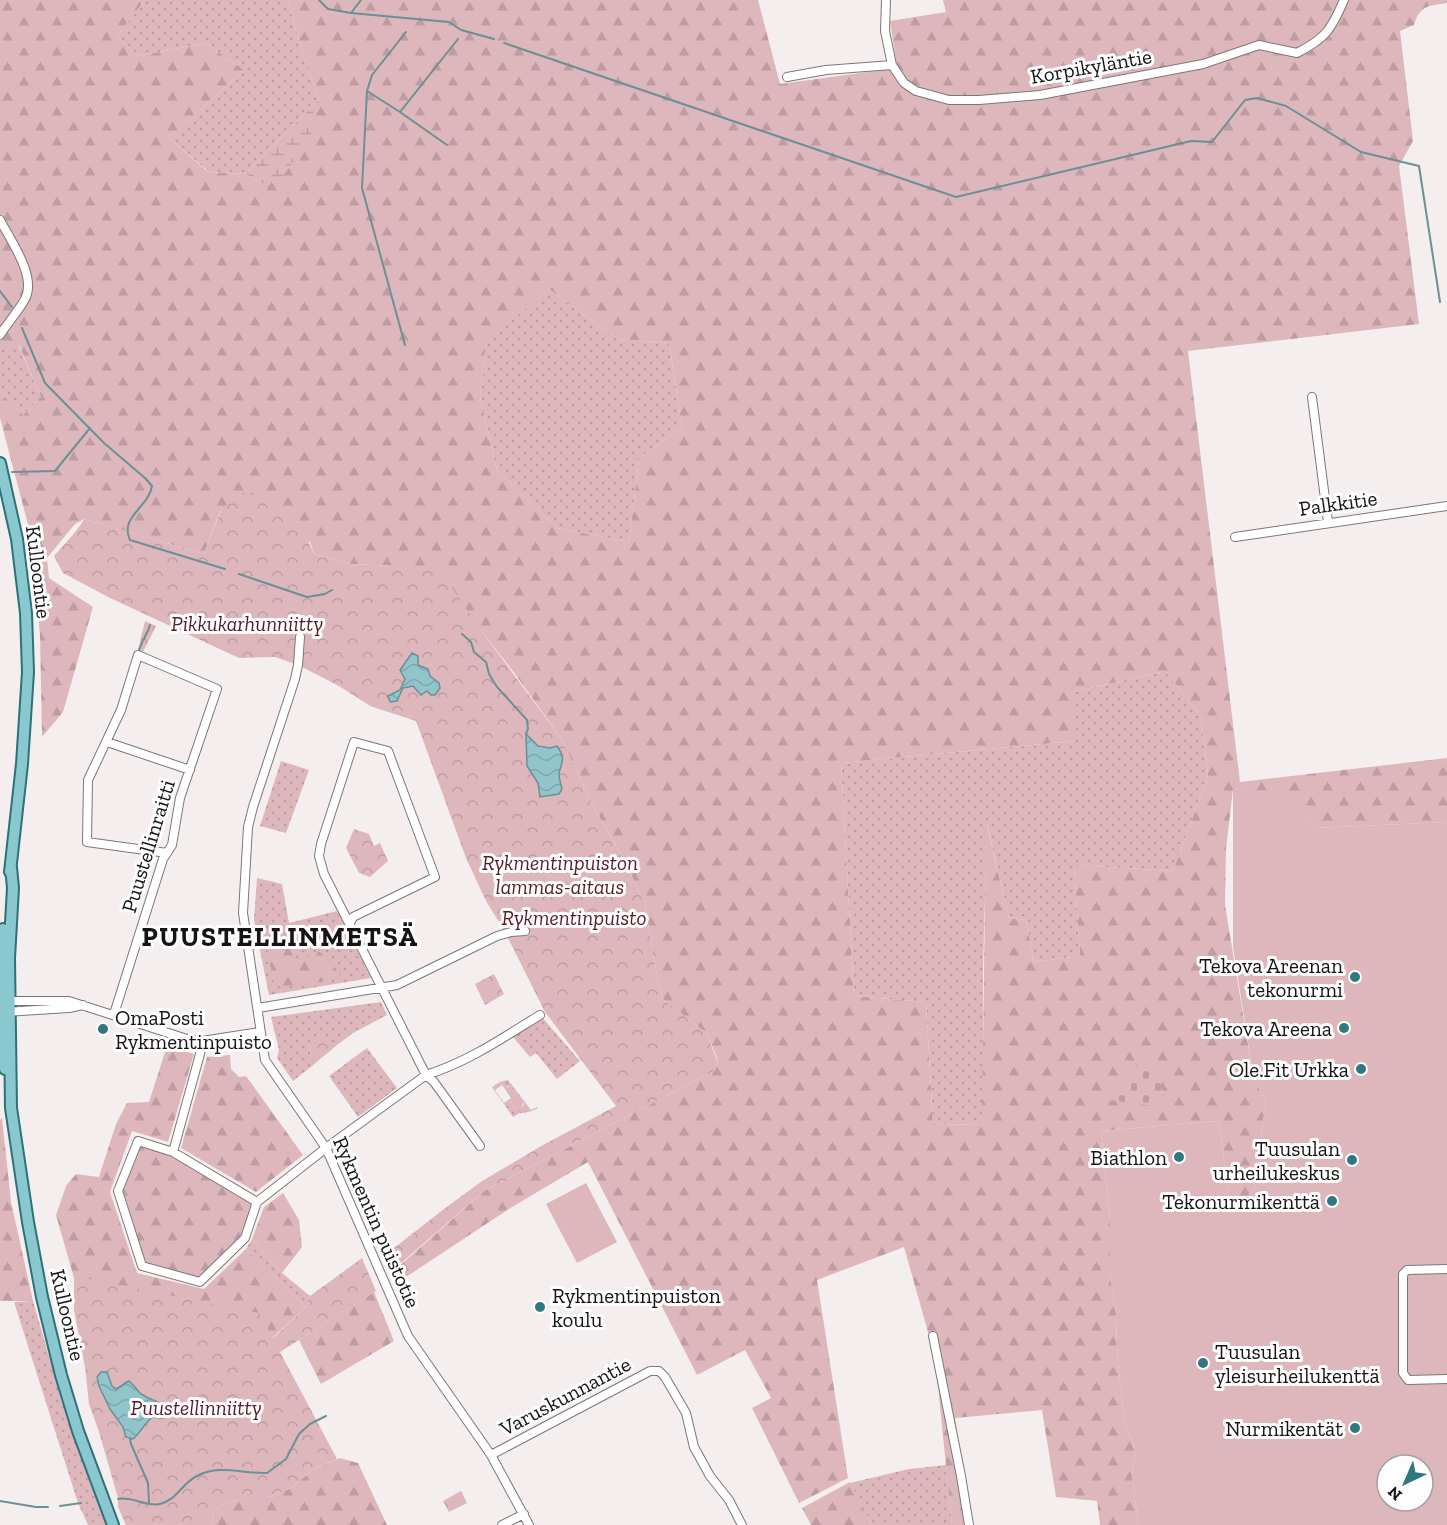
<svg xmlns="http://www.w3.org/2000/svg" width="1447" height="1525" viewBox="0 0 1447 1525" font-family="'Zilla Slab',serif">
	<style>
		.grass { fill: url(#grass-dots) }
		.forest { fill: url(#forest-firs); fill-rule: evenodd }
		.wetland { fill: url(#wetland-marsh) }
		.cemetery { fill: url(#cemetery-stones) }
		.park { fill: url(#park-crowns) }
		.garden { fill: #deb7bc; fill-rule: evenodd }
		.water { fill: url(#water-waves); stroke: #6c9094; stroke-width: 1.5 }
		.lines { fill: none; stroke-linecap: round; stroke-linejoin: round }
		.stream { stroke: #6c9094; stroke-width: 2 }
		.minor-casing { stroke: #7c7777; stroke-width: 10 }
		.major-casing { stroke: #2e7179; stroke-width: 14 }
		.minor { stroke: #fff; stroke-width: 8 }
		.major { stroke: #8ac8d0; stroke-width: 10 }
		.poi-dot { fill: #307881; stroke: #fefdfd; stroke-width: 2 }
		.labels { text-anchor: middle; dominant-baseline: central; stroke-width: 6; stroke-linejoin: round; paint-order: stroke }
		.street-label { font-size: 21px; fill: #151313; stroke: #fefdfd }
		.park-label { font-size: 21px; font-style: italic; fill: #541c28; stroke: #fefdfd }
		.poi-label { font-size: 21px; fill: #151313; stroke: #fefdfd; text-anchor: end }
		.district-label { font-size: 27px; font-weight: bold; letter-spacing: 1.5px; fill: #151313; stroke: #fefdfd }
	</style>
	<defs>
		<pattern id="grass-dots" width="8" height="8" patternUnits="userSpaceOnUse" patternTransform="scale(1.5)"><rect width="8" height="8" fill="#deb7bc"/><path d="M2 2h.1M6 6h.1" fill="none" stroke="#be9ca1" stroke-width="1.8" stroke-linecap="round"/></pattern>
		<pattern id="forest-firs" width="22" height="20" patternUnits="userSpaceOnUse" patternTransform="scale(1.5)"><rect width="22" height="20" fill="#deb7bc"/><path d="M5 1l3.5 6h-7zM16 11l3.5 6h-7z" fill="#be9ca1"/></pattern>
		<pattern id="wetland-marsh" width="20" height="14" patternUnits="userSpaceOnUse" patternTransform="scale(1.5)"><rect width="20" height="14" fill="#deb7bc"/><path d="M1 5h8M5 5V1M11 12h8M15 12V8" fill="none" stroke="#be9ca1"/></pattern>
		<pattern id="cemetery-stones" width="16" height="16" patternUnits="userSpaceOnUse" patternTransform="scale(1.5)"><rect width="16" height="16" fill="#deb7bc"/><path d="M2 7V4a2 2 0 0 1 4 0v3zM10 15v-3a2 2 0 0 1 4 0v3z" fill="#be9ca1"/></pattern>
		<pattern id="park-crowns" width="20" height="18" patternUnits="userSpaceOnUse" patternTransform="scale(1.5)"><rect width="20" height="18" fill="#deb7bc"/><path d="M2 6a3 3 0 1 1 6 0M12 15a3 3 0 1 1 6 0" fill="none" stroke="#be9ca1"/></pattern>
		<pattern id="water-waves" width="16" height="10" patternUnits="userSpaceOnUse" patternTransform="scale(1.5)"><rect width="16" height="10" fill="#91c5cb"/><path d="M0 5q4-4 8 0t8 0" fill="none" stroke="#7ca8ad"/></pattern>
	</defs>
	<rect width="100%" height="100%" fill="#f5eeef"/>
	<path class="grass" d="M145,0H288L303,56L319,99L246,174L209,172L169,138L244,70L206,43L138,56L117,36Z
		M549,289L617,339L669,343L682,427L639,458L629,542L557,528L497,470L480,397L486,341Z
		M18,344L41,397L23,415L2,396L0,389V351L1,349Z
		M1165,671L1201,717L1208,775L1173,871L1074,865L1080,956L1033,962L1027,920L1009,918L987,824L983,969V1124L933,1125L926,1002L854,996L841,763L1074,741V692Z
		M281,761L309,770L286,833L260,826Z
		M257,878L282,884L289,923L337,911L371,978L269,995L254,920Z
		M381,1002L387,1015L353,1033L337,1045L321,1039L310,1046L312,1066L293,1081L277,1058L279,1050L271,1017Z
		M541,1016L580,1061L557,1079L536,1053L530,1057L513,1037Z
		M367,1048L397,1088L358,1117L329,1076Z
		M508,1080L531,1110L537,1107L538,1108L532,1111L523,1113L521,1110L524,1103L512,1087L505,1086L503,1081Z
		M500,1082L502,1085L495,1090L504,1103L508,1100L520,1113L513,1117L492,1087Z
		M252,1239L282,1273L310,1296L306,1307L246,1249Z
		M33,1301L64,1408L91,1486L107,1525H88L78,1503L14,1302Z
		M946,1465L952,1525H872L850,1483L909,1469Z"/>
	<path class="forest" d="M0,0H145L117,36L138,56L206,43L244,70L169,138L208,172L246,174L263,184L319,99L303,56L288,0H758L780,84L897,68L890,21L946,12L943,0H1447V3C1428,6 1420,5 1414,25L1400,31L1413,141L1399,166L1419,324L1188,351L1240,782L1447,758V822L1315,828L1273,792L1233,789L1226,849L1225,905L1254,1081L1266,1100L1254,1189L1231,1215L1219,1121L1101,1131L1110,1218V1272L1116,1314L1117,1354L1125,1425L1133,1443L1135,1458L1132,1473L1138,1525H1100L1097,1501L1056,1497L1042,1410L955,1418L971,1525H952L935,1357L904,1247L817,1280L848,1478L799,1503L752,1408L771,1398L745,1350L697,1375L588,1162L512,1207L406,1277L397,1268L484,1191L714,1071L718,1063L717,1058L707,1034L663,999L656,971L645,904L625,862L597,813L561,738L515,674L480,629L396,566L350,564L314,554L310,542L220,511L204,554L84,519L75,524L47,558L49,578L93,607L63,712L42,737L40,635L31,536L0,418V389L3,396L23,415L41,397L19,345L2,349L0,351ZM549,289L617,339L669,343L682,427L639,458L629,542L557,528L497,470L480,397L486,342ZM1165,671L1201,717L1208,775L1173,871L1074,865L1080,956L1033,962L1027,920L1009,918L986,821L982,1124L933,1125L926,1002L854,996L841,763L1074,741V692Z
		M264,935H287L297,960L311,956L317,950C328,958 337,967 341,979L281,987L274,984Z
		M167,1046L194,1054L168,1142L132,1131L110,1192L137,1273L204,1289L246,1249L306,1307L272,1338L84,1278H74L56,1215L66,1186L76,1174L99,1177L116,1124L127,1103L149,1102Z
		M230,1055L231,1069L239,1077L246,1076L303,1155L256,1192L181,1148L207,1057Z
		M2,1118L11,1202L33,1301H0V1120Z
		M141,1145L172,1155L252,1204L241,1237L200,1278H196L145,1264L123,1190Z
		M283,1193L299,1220L302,1247L282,1273L252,1239L264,1207Z
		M374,1292L394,1341L321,1384L299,1340Z
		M340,1458L358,1463L387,1525H211L214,1512L222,1505L245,1498H268L289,1489L314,1469Z
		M850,1482L872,1525H811L802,1508Z"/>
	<path class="wetland" d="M319,99L310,138L281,179L263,184L246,174Z"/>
	<path class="cemetery" d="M1141,1059L1154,1061L1167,1108L1110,1100Z"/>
	<path class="park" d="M266,492L304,532L314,554L350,564L396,566L402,563L440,570L480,629L561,738L597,813L625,862L645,904L656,971L663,999L707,1034L718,1063L714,1071L484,1191L392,1271L385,1255L444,1209L482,1181L543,1145L616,1106L545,1012L504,930L486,901L466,858L416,721L370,706L339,686L298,665L275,657L239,658L226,652L108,597L63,573L54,556C62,547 80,528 84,519L204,554L220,512L241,493Z
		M145,621L156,626L143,652L138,650Z
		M354,829L369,834L374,846L380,843L388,861L370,877L359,873L346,848Z
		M494,974L504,994L485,1005L475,984Z
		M321,1038L337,1045L312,1066L310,1046L316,1040Z
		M503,1081L507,1087H512L524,1102L522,1105L523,1113H520L508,1100L511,1098L500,1082Z
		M362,1258L376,1291L280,1352L337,1459L314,1469L289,1489L268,1498H245L222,1505L214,1512L211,1525H126L118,1507V1498L99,1432L89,1404L85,1367L74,1310V1278H84L259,1313L273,1338L306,1307L310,1296Z
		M461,1491L467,1503L449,1512L443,1501Z"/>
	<path class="garden" d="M489,740L497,755L487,760L479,745Z
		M1233,789L1273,791L1315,828L1447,822V1525H1138L1132,1473L1135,1458L1133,1443L1125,1425L1117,1354L1116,1314L1110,1272V1218L1101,1131L1219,1121L1231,1214L1254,1189L1266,1100L1254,1081L1233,947ZM1387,1465H1423V1501H1387Z
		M586,1183L617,1242L577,1263L546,1204Z"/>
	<path class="water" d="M412,653L418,656V665L428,669L430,676L439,683L440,688L435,695H431L427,691L421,695L413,686L403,688L397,701L390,702L388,696L400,690L405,679L400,670Z
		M526,734L538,746L550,748L557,746C567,760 561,761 559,774C559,778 561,785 562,789L559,794L540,797L538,783L527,766Z
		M101,1372H107L112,1386L116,1389L129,1381C133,1384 136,1389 140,1393C149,1401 165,1399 165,1415L163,1418C159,1418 156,1417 153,1417C148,1418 139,1435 133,1439L126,1437L123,1427L110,1409L99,1386L97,1377Z"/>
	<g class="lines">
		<path class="stream" d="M319,0L328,9L351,13L361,0
			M351,13L449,22L461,30L494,39
			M504,43L956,197L1191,141L1212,142L1245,100L1257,98L1286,106L1361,152L1419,166L1440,302
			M367,91L400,112
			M447,145L400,112L458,39
			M0,291L12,307
			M22,328L45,383L104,443L145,478L152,486C149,507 119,517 130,540L225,569
			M405,345L362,188L367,91L372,75L406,32
			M12,472L55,471L90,428
			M239,574L307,597L325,594L332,590
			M148,631L150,625
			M462,634L471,642L474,652L486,662L489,674L497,687L527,720L528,729L526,734
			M144,639L147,632
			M139,650L143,640
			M130,1439L131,1444L148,1483L149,1503
			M118,1499C132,1496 146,1507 160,1504C177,1500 182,1483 197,1476C220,1464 242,1474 267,1473L286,1459L299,1434L310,1424L326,1416
			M0,1501L36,1507H48
			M60,1506L81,1503"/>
		<defs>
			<path id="minor" d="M886,0L885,31L892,65L904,83L916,91L949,100H979L1040,95L1203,64L1259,45L1297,53C1326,38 1331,30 1344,0
				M787,77L826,70L892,65
				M0,220C11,241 37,277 25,299C18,312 8,322 0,335
				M1312,397L1328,522
				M1235,537L1447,506
				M300,637L298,665L295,679L253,807L248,827L243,913L265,1060L326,1148L408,1336L491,1455L529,1525
				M107,742L190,770
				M5,1001H69L187,1039L202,1041L260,1032
				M258,1008L397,985L497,936L511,932L525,931
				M5,1012L69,1008L83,1005
				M114,1014L163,859L172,845L180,798L217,689L138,655L121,710L88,780L87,842L167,853
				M480,1146L434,1082L426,1075C468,1062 504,1037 540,1015
				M173,1152L200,1054L202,1041
				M257,1202L245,1238L200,1282L142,1266L118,1191L138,1141L173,1152L257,1202L326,1148L426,1075L324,874L319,856L321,844L354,742L388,751L435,877L353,917L350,923
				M1447,1269L1407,1270L1403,1274V1373L1408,1380L1447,1379
				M933,1336L961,1476L969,1525
				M491,1455L650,1371H659L665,1377L686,1413L694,1447L710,1476L729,1500L742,1525
				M502,1525L524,1514"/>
			<path id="major" d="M0,463L17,539L26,613L28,672L22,764L10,872
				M11,867L13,888L9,958L11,1108L28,1222L42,1297L61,1375L78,1431L113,1525
				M3,929L1,1013L5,1069"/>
		</defs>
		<use href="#minor" class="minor-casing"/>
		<use href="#major" class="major-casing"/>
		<use href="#minor" class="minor"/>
		<use href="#major" class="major"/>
	</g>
	<g class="poi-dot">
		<circle cx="1355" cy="977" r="6"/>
		<circle cx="1344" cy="1028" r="6"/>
		<circle cx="103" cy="1029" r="6"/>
		<circle cx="1361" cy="1069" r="6"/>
		<circle cx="1179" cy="1157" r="6"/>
		<circle cx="1352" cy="1160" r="6"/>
		<circle cx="1332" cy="1201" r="6"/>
		<circle cx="540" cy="1307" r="6"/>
		<circle cx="1203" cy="1363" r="6"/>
		<circle cx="1355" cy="1428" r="6"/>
	</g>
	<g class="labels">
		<g class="street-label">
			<text transform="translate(1091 66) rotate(-10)">Korpikyläntie</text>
			<text transform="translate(1338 503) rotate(-8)">Palkkitie</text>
			<text transform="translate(39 572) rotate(83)">Kulloontie</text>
			<text transform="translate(148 846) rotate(-73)">Puustellinraitti</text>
			<text transform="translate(377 1222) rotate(66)">Rykmentin puistotie</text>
			<text transform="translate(68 1315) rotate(77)">Kulloontie</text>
			<text transform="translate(565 1396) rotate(-28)">Varuskunnantie</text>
		</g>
		<g class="park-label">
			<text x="247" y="623">Pikkukarhunniitty</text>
			<text x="560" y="862">Rykmentinpuiston<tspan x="560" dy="24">lammas-aitaus</tspan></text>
			<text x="574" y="917">Rykmentinpuisto</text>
			<text x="196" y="1407">Puustellinniitty</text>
		</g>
		<g class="poi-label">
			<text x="1343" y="965">Tekova Areenan<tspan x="1343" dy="24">tekonurmi</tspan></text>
			<text x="115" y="1017" text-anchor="start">OmaPosti<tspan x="115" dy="24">Rykmentinpuisto</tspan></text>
			<text x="1332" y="1028">Tekova Areena</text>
			<text x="1349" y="1069">Ole.Fit Urkka</text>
			<text x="1340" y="1148">Tuusulan<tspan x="1340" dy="24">urheilukeskus</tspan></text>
			<text x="1167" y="1157">Biathlon</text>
			<text x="1320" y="1201">Tekonurmikenttä</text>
			<text x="552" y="1295" text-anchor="start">Rykmentinpuiston<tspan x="552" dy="24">koulu</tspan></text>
			<text x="1215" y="1351" text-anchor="start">Tuusulan<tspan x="1215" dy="24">yleisurheilukenttä</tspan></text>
			<text x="1343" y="1428">Nurmikentät</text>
		</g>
		<g class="district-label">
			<text x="280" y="937">PUUSTELLINMETSÄ</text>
		</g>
	</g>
	<g transform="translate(1405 1483) rotate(224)"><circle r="28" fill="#fefdfd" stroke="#a19f9f" stroke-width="1.5"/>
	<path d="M0-4.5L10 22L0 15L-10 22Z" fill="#307881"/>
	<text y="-9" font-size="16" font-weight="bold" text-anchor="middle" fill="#151313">N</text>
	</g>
</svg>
